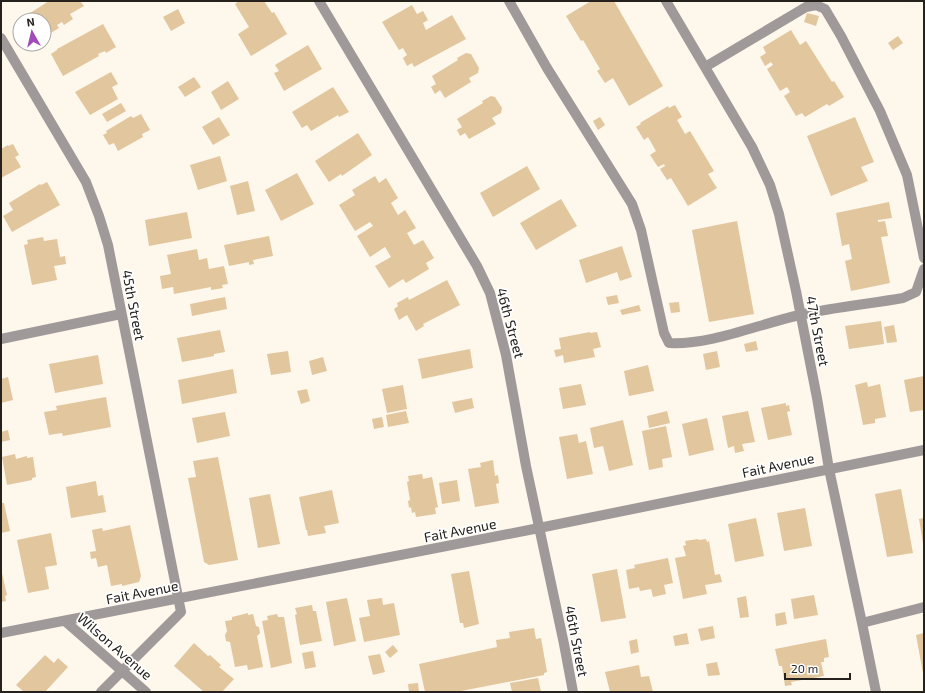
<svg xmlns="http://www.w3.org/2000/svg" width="925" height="693" viewBox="0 0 925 693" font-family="'Exo 2',sans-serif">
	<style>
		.building { fill: #e2c69d }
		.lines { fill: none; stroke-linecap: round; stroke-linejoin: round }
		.minor { stroke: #a09999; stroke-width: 10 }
		.labels { text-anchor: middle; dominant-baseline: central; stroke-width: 3.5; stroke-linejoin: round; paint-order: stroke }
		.street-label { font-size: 14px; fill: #25221e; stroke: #fff }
	</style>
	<rect width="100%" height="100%" fill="#fef7ec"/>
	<path class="building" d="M49,1H80L84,6L70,14L73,19L64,25L62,22L57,25L59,28L49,34L46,30L44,32V20H30L27,15Z
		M239,1H264L272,13L274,12L287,34L251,56L238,34L249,27L235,4Z
		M591,1H614L663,86L629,106L613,78L605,83L597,71L600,69L583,40L581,41L566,16Z
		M412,5L417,14L423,11L428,20L423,23L426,30L452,15L466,39L414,67L412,63L407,66L403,58L407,55L403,48L399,50L382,22Z
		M178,9L185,23L171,31L163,17Z
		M807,13L819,16L816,26L804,22Z
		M103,24L116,47L106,53L105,51L98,54L99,56L63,76L51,54L57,50V49Z
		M791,30L800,45L806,41L832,82L834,81L844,97L829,106L827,104L805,117L802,113L796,116L784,96L790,92L787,87L780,91L767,69L773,65L771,62L765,66L760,57L766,53L763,47Z
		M898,36L903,43L893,50L888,43Z
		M308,45L322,69L284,91L274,73L279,71L275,65Z
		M466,53L471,54L479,68L478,73L469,78L471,82L445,98L440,90L435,94L431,87L436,84L432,76L458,60L457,58Z
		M111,72L118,84L112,87L118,99L90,115L75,92Z
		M194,77L201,87L185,97L178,87Z
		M228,81L239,99L221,110L211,92Z
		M333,87L349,112L339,117L338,115L311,131L307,125L302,128L292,112Z
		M491,96L495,97L502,108L501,113L492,118L496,124L469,139L465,133L460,136L457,130L462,127L457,119L483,103L482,101Z
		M121,103L126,111L107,122L102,114Z
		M675,105L682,117L677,120L685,134L690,131L714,171L708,174L717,188L688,206L671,178L667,180L660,169L665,166L664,164L658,167L650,155L656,151L648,137L644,140L636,127L641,124L640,123L668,106L669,108Z
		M141,114L150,130L142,134L143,137L118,151L114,143L109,145L103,135L107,133L106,131L131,116L133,118Z
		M219,117L230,135L213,145L202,127Z
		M600,117L605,125L598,130L593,121Z
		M855,117L874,162L861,167L868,181L831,196L807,136Z
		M358,133L372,155L342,176L341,174L329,182L315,161Z
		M13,144L19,155L15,157L21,167L1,178V149L8,145V146Z
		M220,156L227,181L198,190L190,165Z
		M527,166L540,189L493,217L480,193Z
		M297,173L314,204L281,221L265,190Z
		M375,176L379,183L386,178L398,198L391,203L398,215L405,210L416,228L407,233L414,245L423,240L434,258L426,263L429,269L406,283L403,279L389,288L375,266L391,257L385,247L370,257L357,236L373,226L370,222L355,231L339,205L355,195L352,190Z
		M248,181L255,211L237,215L230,186Z
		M47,182L60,205L12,232L3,216L13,210L9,203L40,184L41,185Z
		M561,199L577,226L536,250L520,223Z
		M889,202L892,218L878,220V222L885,221L888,236L881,237L890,283L851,291L845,261L852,259L849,244L842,246L836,213Z
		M187,212L192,238L149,246L145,220Z
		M737,221L754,314L709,322L692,230Z
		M269,236L273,256L253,260L254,264L249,265V262L229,266L224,245Z
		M43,237L44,241L57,239L60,257L65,256L66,264L54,266L57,280L32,285L24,245L28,244L27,240Z
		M622,246L632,277L620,281L617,272L586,283L579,260Z
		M197,249L199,260L207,258L209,269L224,266L228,284L222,285L223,288L211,290V287L174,294L173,287L162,289L160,276L171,274L167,255Z
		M447,280L460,305L423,324L424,326L416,331L407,315L399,320L394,309L398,306L397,303L408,297L409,300Z
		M617,295L619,303L608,305L606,297Z
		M225,297L227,309L192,316L190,304Z
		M679,302L680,312L671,313L669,303Z
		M639,305L641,311L622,315L620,310Z
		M881,321L884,344L849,349L845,326Z
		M894,325L897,342L887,343L884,327Z
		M220,330L225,352L214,354V356L182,362L177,338Z
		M590,332V333L597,332L601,347L593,349L595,357L564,363L563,355L556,357L554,350L561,349L559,338Z
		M756,341L758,350L746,352L744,344Z
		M470,349L473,368L422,379L418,359Z
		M288,351L291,372L271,375L267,354Z
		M717,351L720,367L706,370L703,354Z
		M98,355L103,384L55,393L49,364Z
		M323,357L327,371L312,375L309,361Z
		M648,365L654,391L629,396L624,371Z
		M233,369L237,393L182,404L178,380Z
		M924,376V410L910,412L904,380Z
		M8,377L13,400L1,403V379Z
		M867,382L868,387L880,384L886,417L875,419V423L863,425L855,385Z
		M581,384L586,405L563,409L559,388Z
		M403,385L407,409L387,413L382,389Z
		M307,389L310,401L301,404L297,391Z
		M106,397L111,427L63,436L62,433L49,435L44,412L57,410L56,406Z
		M472,398L474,408L455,413L452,402Z
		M786,403V406L789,405L790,411L787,412L792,435L768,440L761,408Z
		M406,411L409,423L388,427L386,415Z
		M667,411L670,423L649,428L647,416Z
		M748,411L755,442L742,444L744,451L735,453L734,446L728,448L722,416Z
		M225,412L230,436L197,443L192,418Z
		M382,417L384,427L374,429L372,419Z
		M707,418L714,450L689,456L682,424Z
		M623,420L633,465L609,471L603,446L594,448L590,428Z
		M666,426L672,457L662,459L663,467L649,470L642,431Z
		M8,430L10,440L1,442V432Z
		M577,434L579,443L586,441L593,474L567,479L559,437Z
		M15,454L16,459L27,456V458L33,457L36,477L32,478V480L7,485L2,457Z
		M218,457L238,560L209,565L204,562L188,478L196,477L193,461Z
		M493,460L495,476L498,475L499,483L496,484L499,503L475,507L468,469L481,467L480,463Z
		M422,474L423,479L432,477L438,507L435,508L436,514L416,517L415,512L412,513L411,507L409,508L408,501L410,500L407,482L409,481L408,476Z
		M457,480L460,501L442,504L439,483Z
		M96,481L98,496L103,495L106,512L71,518L66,487Z
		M901,489L913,553L887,557L875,494Z
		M332,490L339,523L324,526L326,533L308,536L307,530H306L299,497Z
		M270,494L280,544L258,548L249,498Z
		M1,503H4L10,531L1,533Z
		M805,508L812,546L784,551L777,513Z
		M756,518L764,556L735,562L728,524Z
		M924,518V543H923L919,519Z
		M130,525L141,576L139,582L122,586V584L111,586L107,565L98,567L96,558L91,559L90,552L96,551L92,530L102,528L103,531Z
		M51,533L57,565L45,567L49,589L28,593L17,540Z
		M698,539L699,540L706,539L707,542L709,541L715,575L720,574L722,582L705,585L707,594L683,599L675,558L686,556L683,546L686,545L685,541Z
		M668,558L673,583L664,585L666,594L653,597L651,589L640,591L639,587L629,589L626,570L635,568L634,565Z
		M1,569L7,595L5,596L6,601L1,602Z
		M617,569L626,618L601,622L592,574Z
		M469,571L479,624L464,628L463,623H460L451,574Z
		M814,595L818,615L794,619L791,599Z
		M746,596L749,617L740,618L737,598Z
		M347,598L356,641L334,646L326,602Z
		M382,598L383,605L394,603L400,635L364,642L359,618L370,616L367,600Z
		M312,605L313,611H316L322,641L300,645L295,615L297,614L295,608Z
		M785,612L787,624L776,626L775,614Z
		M248,613V615L253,614L256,626L259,627L260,633L257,636L263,667L248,670L247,665L235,667L230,642L226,641L225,635L227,631L225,621L232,620V617Z
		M277,614L278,617H284L292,663L271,668L262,621L268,620L267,616Z
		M713,626L715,638L701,641L698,629Z
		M534,628L536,639L541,638L547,672L544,673V675L456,692H425L419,664L497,647L496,640L510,638L509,632Z
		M687,633L689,644L675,646L673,636Z
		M924,633V673H923L916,635Z
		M637,639L639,652L631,654L629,641Z
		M826,639L829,657L824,658V662H821L824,676L791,682L792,685L785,686L782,666H779L775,649Z
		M194,643L208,656L210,655L221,665L219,667L234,679L222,692H204L174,666Z
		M393,645L398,651L390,658L385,652Z
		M313,651L316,667L305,669L302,653Z
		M380,654L385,672L373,675L368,656Z
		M45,655L54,663L58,658L68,667L45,692H24L16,685Z
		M717,662L720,675L708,676L706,664Z
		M639,665L641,677L649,676L653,692H610L605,672Z
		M538,678L541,692H512L510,683Z
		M418,683L419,692H409L408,684Z"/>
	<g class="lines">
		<path class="minor" d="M319,1L477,266L490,293L506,355L526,466L564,644L573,692
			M509,1L547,68L632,204L641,230L664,333L669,343C712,345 758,324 800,315C834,307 869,304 903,298L916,292L924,269
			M666,1L752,147L770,185L779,214L796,291L817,398L829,469L862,623L876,692
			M1,38L86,182L99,216L108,245L181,612L101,692
			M705,67L806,7L816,5L825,9L841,36L880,111L907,175L924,258
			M1,339L121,314
			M65,621L146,692
			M862,623L924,607
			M1,633L539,528L924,450"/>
	</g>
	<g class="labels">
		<g class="street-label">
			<text transform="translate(134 305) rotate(79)">45th Street</text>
			<text transform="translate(511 323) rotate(75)">46th Street</text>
			<text transform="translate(818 331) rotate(79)">47th Street</text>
			<text transform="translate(778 465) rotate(-12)">Fait Avenue</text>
			<text transform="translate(460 530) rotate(-11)">Fait Avenue</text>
			<text transform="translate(142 592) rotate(-11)">Fait Avenue</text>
			<text transform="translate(577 641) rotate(79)">46th Street</text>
			<text transform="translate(115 646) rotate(41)">Wilson Avenue</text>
		</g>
	</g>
	<rect width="925" height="693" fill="none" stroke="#25221e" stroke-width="4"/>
	<g transform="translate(32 32) rotate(352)"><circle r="19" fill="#ffffff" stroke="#a8a7a5"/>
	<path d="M0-3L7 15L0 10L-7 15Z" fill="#a24bb8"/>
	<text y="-6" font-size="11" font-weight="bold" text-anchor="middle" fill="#25221e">N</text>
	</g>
	<path d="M785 673v6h65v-6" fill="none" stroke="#25221e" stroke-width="2"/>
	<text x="791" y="673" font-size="12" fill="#25221e" stroke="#ffffff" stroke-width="3" paint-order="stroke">20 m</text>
</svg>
